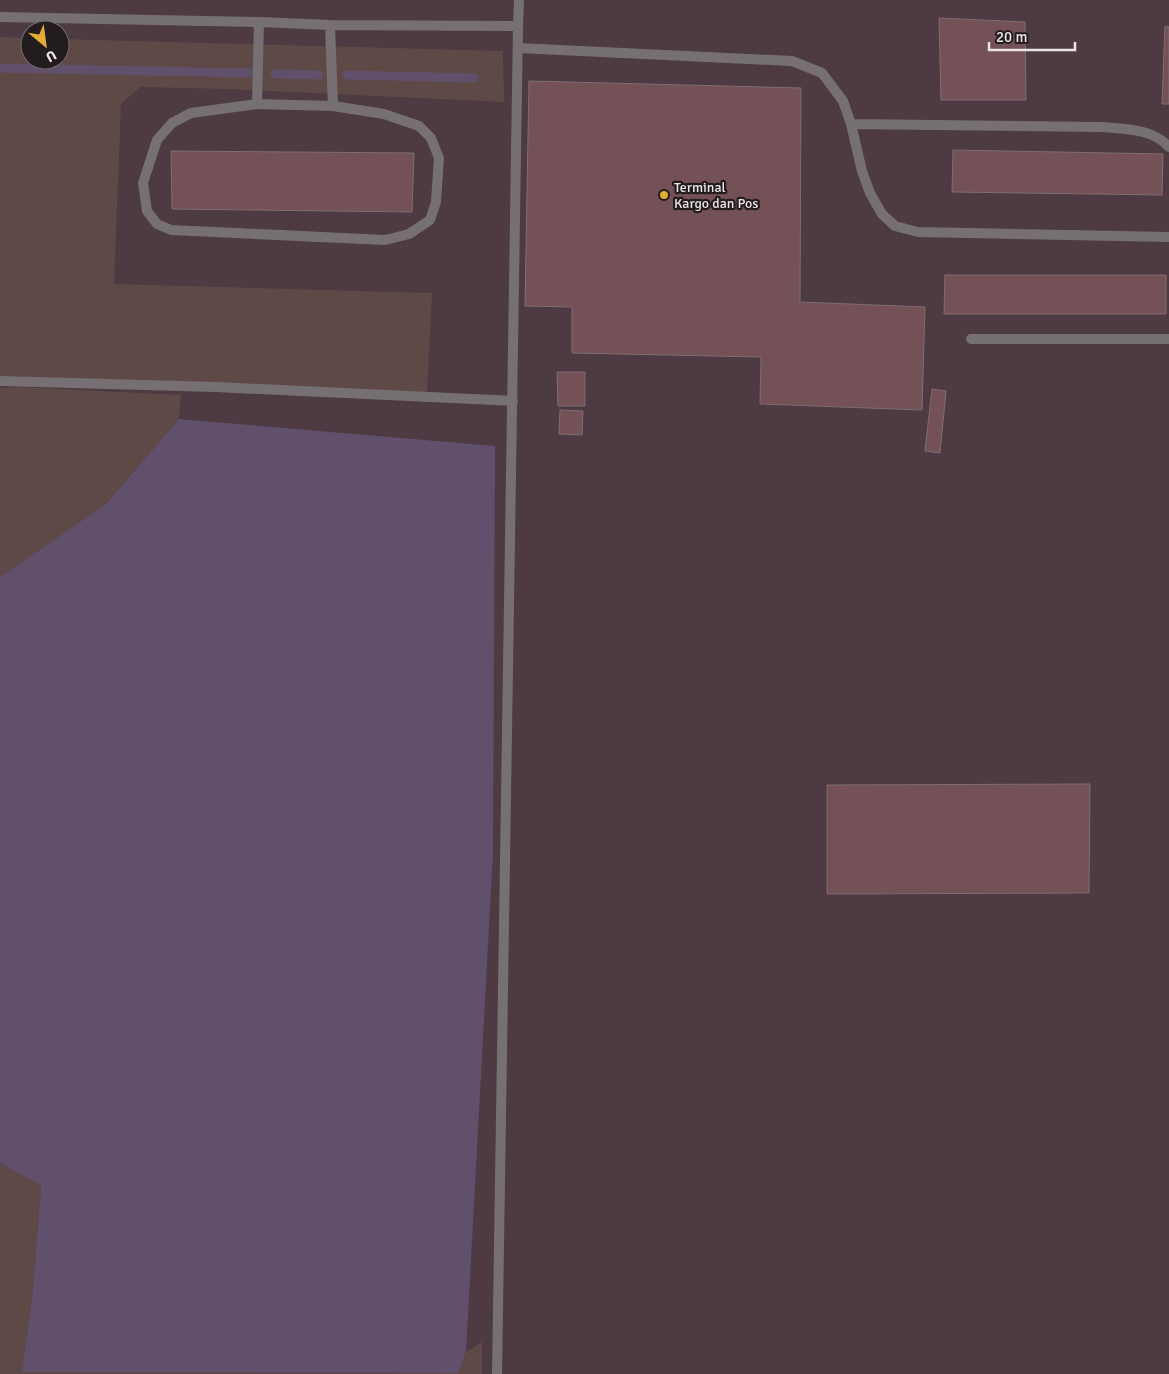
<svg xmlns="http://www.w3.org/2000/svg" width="1169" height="1374" viewBox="0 0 1169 1374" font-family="Signika,sans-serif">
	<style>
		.built { fill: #4d3a43; fill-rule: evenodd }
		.green { fill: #5f4946 }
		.water { fill: #61506b }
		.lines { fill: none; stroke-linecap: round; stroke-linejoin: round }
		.stream { stroke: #61506b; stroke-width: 9 }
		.building { fill: #745157; stroke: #7f6e71 }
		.service { stroke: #767075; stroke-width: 10 }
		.poi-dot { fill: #e5ad36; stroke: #221c1e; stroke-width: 2 }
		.labels { text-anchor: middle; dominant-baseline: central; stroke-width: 4.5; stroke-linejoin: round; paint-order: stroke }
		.poi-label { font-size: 14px; fill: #ece4e7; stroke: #221c1e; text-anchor: start }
	</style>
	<rect width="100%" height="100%" fill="#3f3238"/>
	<path class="built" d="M0,0H1169V1374H0ZM30,30H60V60H30Z"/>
	<path class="green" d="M0,37L30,38V60H60V39L503,51L504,102L228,89L140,87L121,104L114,284L432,293L427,392L0,376Z
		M17,387L181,395L179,419L106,504L0,577V388Z
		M0,1163L41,1186L33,1289L22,1372L458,1373L466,1352L482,1342V1374H0Z"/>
	<path class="water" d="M179,419L495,446L493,853L466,1352L458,1373L22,1372L33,1289L41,1186L0,1163V577L106,504Z"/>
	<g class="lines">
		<path class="stream" d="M0,68L250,73
			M275,74L319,75
			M347,75L474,78"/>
	</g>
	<path class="building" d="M939,18L1025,22L1026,100H941Z
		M1165,26L1169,27V104H1162Z
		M529,81L801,88L800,302L925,307L922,410L760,404L761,357L572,353V307L525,306Z
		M953,150L1163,154L1162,195L952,192Z
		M171,151L414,153L412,212L172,209Z
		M945,275H1166V314H944Z
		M557,372H585V406H558Z
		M932,389L946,391L940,453L925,451Z
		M560,410L583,411L582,435L559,434Z
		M1090,784L1089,893L827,894V785Z"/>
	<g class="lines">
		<path class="service" d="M0,17L259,22L330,25L518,26L497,1374
			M259,22L257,104L191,113L172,123L157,140L143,183L147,211L157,224L171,230L385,240L409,234L430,220L436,202L439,158L431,138L419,126L384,114L333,106L330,25
			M518,26L519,0
			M518,48L792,61L822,73L843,101L851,124L862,171L870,193L882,214L895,226L918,232L1169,237
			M257,104L333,106
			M851,124L1101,127C1124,129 1152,128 1169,147
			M971,339H1169
			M0,381L216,387L513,401"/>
	</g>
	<circle class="poi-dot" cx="664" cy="195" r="5"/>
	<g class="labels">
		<g class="poi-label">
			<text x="674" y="187">Terminal<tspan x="674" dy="16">Kargo dan Pos</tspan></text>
		</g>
	</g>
	<g transform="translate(45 45) rotate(151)"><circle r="24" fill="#221c1e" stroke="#736c6e"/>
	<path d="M0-4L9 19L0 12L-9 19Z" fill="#e5ad36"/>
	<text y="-8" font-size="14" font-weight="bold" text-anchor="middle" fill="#ece4e7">U</text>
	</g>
	<path d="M989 42v8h86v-8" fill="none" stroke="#ece4e7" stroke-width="2.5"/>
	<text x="996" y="42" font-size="15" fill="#ece4e7" stroke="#221c1e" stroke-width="4" paint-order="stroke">20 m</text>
</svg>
